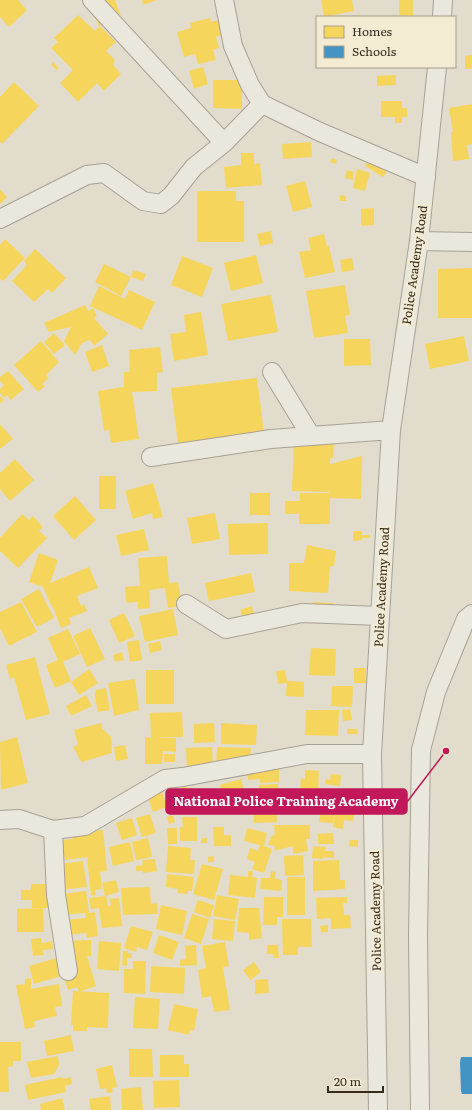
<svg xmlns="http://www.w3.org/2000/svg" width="472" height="1110" viewBox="0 0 472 1110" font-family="Literata,serif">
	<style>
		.homes { fill: #f6d55c }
		.schools { fill: #4393c3 }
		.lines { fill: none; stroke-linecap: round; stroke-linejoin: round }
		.minor-casing { stroke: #a7a195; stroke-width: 20 }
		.minor { stroke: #eae7dd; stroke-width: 18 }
		.labels { text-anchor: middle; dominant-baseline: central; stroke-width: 4; stroke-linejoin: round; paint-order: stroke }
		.street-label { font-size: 12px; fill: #352a1e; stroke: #f3ebd2 }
		.leader { fill: none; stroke: #c2185b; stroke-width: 1.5 }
		.callout-dot { fill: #c2185b; stroke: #f3ebd2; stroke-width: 1.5 }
		.callout { fill: #c2185b; stroke: #c2185b; stroke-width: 1.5 }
		.callout-label { font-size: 13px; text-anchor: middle; font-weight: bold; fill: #fff }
	</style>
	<rect width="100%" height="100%" fill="#e2dccc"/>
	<path class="homes" d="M0,0H18L27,10L9,27L0,17Z
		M88,0H115L121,17L99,26Z
		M142,0H157L143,5Z
		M321,0H352L354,11L324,17Z
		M399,0H413V16L399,15Z
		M78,15L95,31L100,26L116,42L106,51L115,60L113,65L121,74L104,91L97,83L78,102L60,83L73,70L51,48L58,42L54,38Z
		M210,18L211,22L218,20L222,35L216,37L219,48L213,50L216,60L198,64L195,54L184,57L177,32L191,28L190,23Z
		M472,55V68L465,69V56Z
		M53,62L59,68L57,70L51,65Z
		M203,67L208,84L194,89L189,71Z
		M396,75V85L377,86V76Z
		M213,80H242V109L213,108Z
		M14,82L39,106L2,144L0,142V97Z
		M381,101H402V108H407V117H402V123H395V117H381Z
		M472,104V144L467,145L469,159L453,161L451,132H453L449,108Z
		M311,142L312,157L283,159L282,144Z
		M241,153H254V164L260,163L262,185L226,188L224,167L241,165Z
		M332,158L337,160L336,164L330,162Z
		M368,161L387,172L383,177L365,166Z
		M357,169L370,173L365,191L353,188Z
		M347,170L354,172L353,180L345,178Z
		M305,181L312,207L293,212L286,186Z
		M0,189L7,197L0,204Z
		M197,191H236V201H244V242H197Z
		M340,195L346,196V201H340Z
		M374,208V225L361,226V209Z
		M271,231L273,243L260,246L257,234Z
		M324,234L327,246H329L335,272L305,278L299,252L311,250L308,238Z
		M5,239L25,258L3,281L0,279V245Z
		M35,249L66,278L52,293L48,289L34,302L12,281L27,265L24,261Z
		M256,255L263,283L231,291L224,263Z
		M182,256L213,268L202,297L171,285Z
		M352,258L354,270L342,272L340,260Z
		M104,264L131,277L121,296L95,282Z
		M472,268V318H438V269Z
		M133,270L146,274L143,281L131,277Z
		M345,285L350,315L345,316L348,333L314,338L306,291Z
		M99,286L125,299L129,290L155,302L142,330L90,306Z
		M271,295L278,332L228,341L221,304Z
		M85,305L88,311L93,308L97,316L94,318L108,334L94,346L90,340L82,343L75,355L64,341L71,327L49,332L44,323Z
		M201,312L208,355L174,361L170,334L186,332L184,315Z
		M54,333L65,345L54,354L44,342Z
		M464,336L469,361L430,369L425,344Z
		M344,339H370L371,365L344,366Z
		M41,341L59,362L46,375L49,378L42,384L45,386L38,392L14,365Z
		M102,345L109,366L92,372L85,352Z
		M160,347L163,372L157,373V391L132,392L139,439L111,443L109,429L104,431L98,391L124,387V372H130L129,350Z
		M8,371L24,389L11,400L7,395L4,398L0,393V389L4,385L0,381V377Z
		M257,378L264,433L178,443L171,388Z
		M0,396L4,400L0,404Z
		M0,424L13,439L0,449Z
		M294,440L334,441L333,458H330V464L362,456L361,499L330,498V524H299V514H285V501H300V493H330L329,492L292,491Z
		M15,459L34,480L10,501L0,489V473Z
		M99,476H116V509H99Z
		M153,483L163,517L153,519L152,513L133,519L125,491Z
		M250,493H270V515H250Z
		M75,496L96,520L74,540L53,516Z
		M215,513L220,539L192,544L187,518Z
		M22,514L29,520L33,516L43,527L39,531L47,538L18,568L0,551V538Z
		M268,523V554L229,555L228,524Z
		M144,529L149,550L121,556L116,535Z
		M353,531H362V535H370V538H362V540L353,541Z
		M307,545L336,551L334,566H330L328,593L289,591V563H304Z
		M39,553L58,560L50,583L89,567L98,588L77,596L81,606L84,604L87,611L69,618L71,624L61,628L53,607H52L43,587L29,582Z
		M167,556L169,583L178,582L182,606L168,608L165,588L149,590L150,608L138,609V602L126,603L125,587L140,586L138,558Z
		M251,573L255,592L209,601L205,583Z
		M39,589L54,618L37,627L21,599Z
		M21,602L37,632L9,646L0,628V612Z
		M313,602L333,603V619L313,618Z
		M252,606L254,614L243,618L240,610Z
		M173,609L178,635L145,642L139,616Z
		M124,613L135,636L119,643L109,620Z
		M90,628L105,659L87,667L73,636Z
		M68,629L80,654L63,662L71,681L55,688L46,665L58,660L48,638Z
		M139,640L142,660L130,662L127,642Z
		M160,641L162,650L150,653L148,644Z
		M311,648L336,649L335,676L309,675Z
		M122,652L124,660L115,662L113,655Z
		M35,657L50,714L26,720L14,677L10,679L6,665Z
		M354,668H366V683H354Z
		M89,669L98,683L79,695L71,682Z
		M146,670H174V704H146Z
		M285,670L287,681L304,682V697L286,696L287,683L278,684L276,671Z
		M135,679L139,710L114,716L108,683Z
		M332,686H353L352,707L331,706Z
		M106,688L110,710L98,712L95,696L96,690Z
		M86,695L92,706L71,716L66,706Z
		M350,709L352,720L343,721L342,710Z
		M306,710H339L338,736L305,735Z
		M182,712L183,737H154L176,738V752L163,751L162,764H145V737L151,738L150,713Z
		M101,723L102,728L111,737L112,753L85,761L82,763L73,747L78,745L74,730Z
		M214,723L215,742L194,743V724Z
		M221,723L257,725L256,745L221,744Z
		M347,729H357L358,734H347Z
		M17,737L28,783L1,790L0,742Z
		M125,745L128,759L116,761L114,747Z
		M212,747L213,768H187L186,748Z
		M217,747L251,748L250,765H279V782L260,783V779L248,780V767L216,766Z
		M164,754H175V762H164Z
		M305,770L319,771L318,794L304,793V789H300L301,778L305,779Z
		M331,774L341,775L340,786L325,784L326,779L330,780Z
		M241,779L248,804L226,810L220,785Z
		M182,784H187V788H192V807H178V795H182Z
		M278,784L279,798L260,799L259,785Z
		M161,789L167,807L153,812L147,794Z
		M323,793L336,794L333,823L319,822Z
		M253,801H276L277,822L254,823Z
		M336,802L356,805L353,821L344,820L343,829L333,827Z
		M150,814L156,833L142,837L136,818Z
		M173,815L175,822L169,824L167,817Z
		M182,817H197V841H180V827H183Z
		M132,818L137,835L122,840L116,823Z
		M274,825H310V839H306L308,851L293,854V846L274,851L275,846L268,845L271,836L275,835Z
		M213,827H224V835H231V846H214Z
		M167,828H177V844H168Z
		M247,828L267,833L264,846L272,849L264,873L252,869L255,862L247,859L250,848L258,851L260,845L244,841Z
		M103,830L107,871L100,872L102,889L95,890L96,895L91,896L87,857L65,860L62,840L73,839L72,833Z
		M333,833L334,844H318V834Z
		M148,838L152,857L136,860L132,842Z
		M202,838H207V843H201Z
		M350,840H358V847L349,846Z
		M130,842L134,861L113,866L109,847Z
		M168,846L191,848L190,860H195L194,874L166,872Z
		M313,846L326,847L325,851H334V858L323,857V859L312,858Z
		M303,855L304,875L285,876L284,856Z
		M214,856V862H208V857Z
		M155,859L157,871L143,873L142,871H136V866L143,865L142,860Z
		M339,860L340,880H345V889L313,891V861Z
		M83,861L87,887L61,890L58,864Z
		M202,864L223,869L214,900L193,894Z
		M248,871H253L252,877L257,878L255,898L228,895L230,875L248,877Z
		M271,871L276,872L275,879L282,880L281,891L260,889L261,878H270Z
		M167,874L194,877L192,891H188V894L177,893L178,889L166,887Z
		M287,877H305V915H287Z
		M116,880L119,892L105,896L102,883Z
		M31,884H49L50,908H32V900H21V890H31Z
		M150,887L151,904L157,903L158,914L123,915L121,888Z
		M86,891L89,913L95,912L98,936L87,938L86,933L67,935L65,920L86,918L85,913L64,915L61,894Z
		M217,895L239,899L235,920L213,916Z
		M106,896L108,906H111L110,899L119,898L122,926L102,928L99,908L91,909L89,898Z
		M264,897H283V917H277V925H263Z
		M347,897V903H343L344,915H350L351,928L331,929V918L317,919L316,898Z
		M198,900L214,905L210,918L194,912Z
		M161,905L187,911L182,935L156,929Z
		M43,908L44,932H17V909Z
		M239,908H259L262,938L249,940V933L237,932L238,921H240H238Z
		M192,914L209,919L201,944L184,938Z
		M214,919L235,921L233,941L212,939Z
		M282,919H311L312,947H298V955H283Z
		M328,925V932H321L320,926Z
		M131,926L153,932L147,950L137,947L136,952L124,948Z
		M159,935L179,942L172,960L153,953Z
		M41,938L42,943L52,941L53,949L43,950L44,955L33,956L31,939Z
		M91,940V956H87L96,986L79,992L77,987L68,990L64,977L72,957L77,956H61L60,941Z
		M99,941L121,943L119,971L97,969Z
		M225,942L229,966L223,967L230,1010L214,1012L211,996L202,998L198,970L206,968L202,946Z
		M196,945L197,965L180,966V960L186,959L185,946Z
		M267,945H278L279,958H274L273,954H267Z
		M123,951H128V953L132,954V958H127V966L122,965Z
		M60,957L65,975L34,984L29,966Z
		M133,961H146L145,994L124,993V969H133Z
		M254,962L261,972L250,980L243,970Z
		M151,966L185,968L184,994L150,992Z
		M31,978V989L59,984L62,1006L55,1007L57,1016L34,1021L35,1027L25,1029L16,985L25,984V979Z
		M268,979L269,993L255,994V980Z
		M73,991L109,993L108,1028L87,1027V1031H73V1025H71Z
		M135,997L160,999L158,1029L133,1028Z
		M174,1004L198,1009L194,1031L190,1030L189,1035L168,1030Z
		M71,1035L74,1051L47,1056L44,1041Z
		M0,1042H21V1061H13V1066L8,1067L9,1092H0Z
		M129,1049H152L153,1077H129Z
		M160,1055H184V1064H189V1077H160Z
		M58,1056L59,1065L54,1074L31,1078L27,1062Z
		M112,1065L117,1087L112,1088L113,1092L107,1093L106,1088L100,1089L96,1069Z
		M62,1077L63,1079L71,1077L72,1084L65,1086L66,1092L28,1100L25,1085Z
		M179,1080L180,1107L154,1108L153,1081Z
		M141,1087L143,1110H122L121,1089Z
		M110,1096L111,1110H91L89,1099Z
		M62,1098L65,1110H41L40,1104Z"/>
	<path class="schools" d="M461,1057H472V1094H462L461,1091L460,1062Z"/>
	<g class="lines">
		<defs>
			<path id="minor" d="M92,0L224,143
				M224,0L233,46L250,85L262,104L320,132L426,177
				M442,17L443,0
				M0,219L87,175L104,173L143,201L161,204L171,196L194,167L224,143L262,104
				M419,241L472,242
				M272,372L311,436
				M151,457L271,439L391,430
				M186,604L226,629L302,613L380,616
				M0,820L19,819L53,830L85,826L165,779L183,777L307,754H372
				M53,830L56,895L68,971
				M378,1110L372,754L391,430L419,241L437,67
				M420,1110L418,936L421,750L436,692L466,619L472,614"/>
		</defs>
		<use href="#minor" class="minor-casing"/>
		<use href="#minor" class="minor"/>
	</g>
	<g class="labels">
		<g class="street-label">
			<text transform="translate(414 265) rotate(-82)">Police Academy Road</text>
			<text transform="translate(381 587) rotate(-87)">Police Academy Road</text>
			<text transform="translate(375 911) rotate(-91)">Police Academy Road</text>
		</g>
	</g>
	<path class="leader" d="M446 751L407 802"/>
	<circle class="callout-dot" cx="446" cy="751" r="4"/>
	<rect class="callout" x="166" y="789" width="241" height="25" rx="4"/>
	<g class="callout-label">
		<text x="286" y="806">National Police Training Academy</text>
	</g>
	<rect x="316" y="16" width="140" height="52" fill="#f3ebd2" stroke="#a79e8a"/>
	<rect x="324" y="26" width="20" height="12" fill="#f6d55c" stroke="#a79e8a"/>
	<text x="352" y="36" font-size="12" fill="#352a1e">Homes</text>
	<rect x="324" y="46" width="20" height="12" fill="#4393c3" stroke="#a79e8a"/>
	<text x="352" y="56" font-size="12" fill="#352a1e">Schools</text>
	<path d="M328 1086v6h55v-6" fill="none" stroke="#352a1e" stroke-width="2"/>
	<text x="334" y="1086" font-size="12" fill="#352a1e" stroke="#f3ebd2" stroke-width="3" paint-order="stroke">20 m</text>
</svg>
